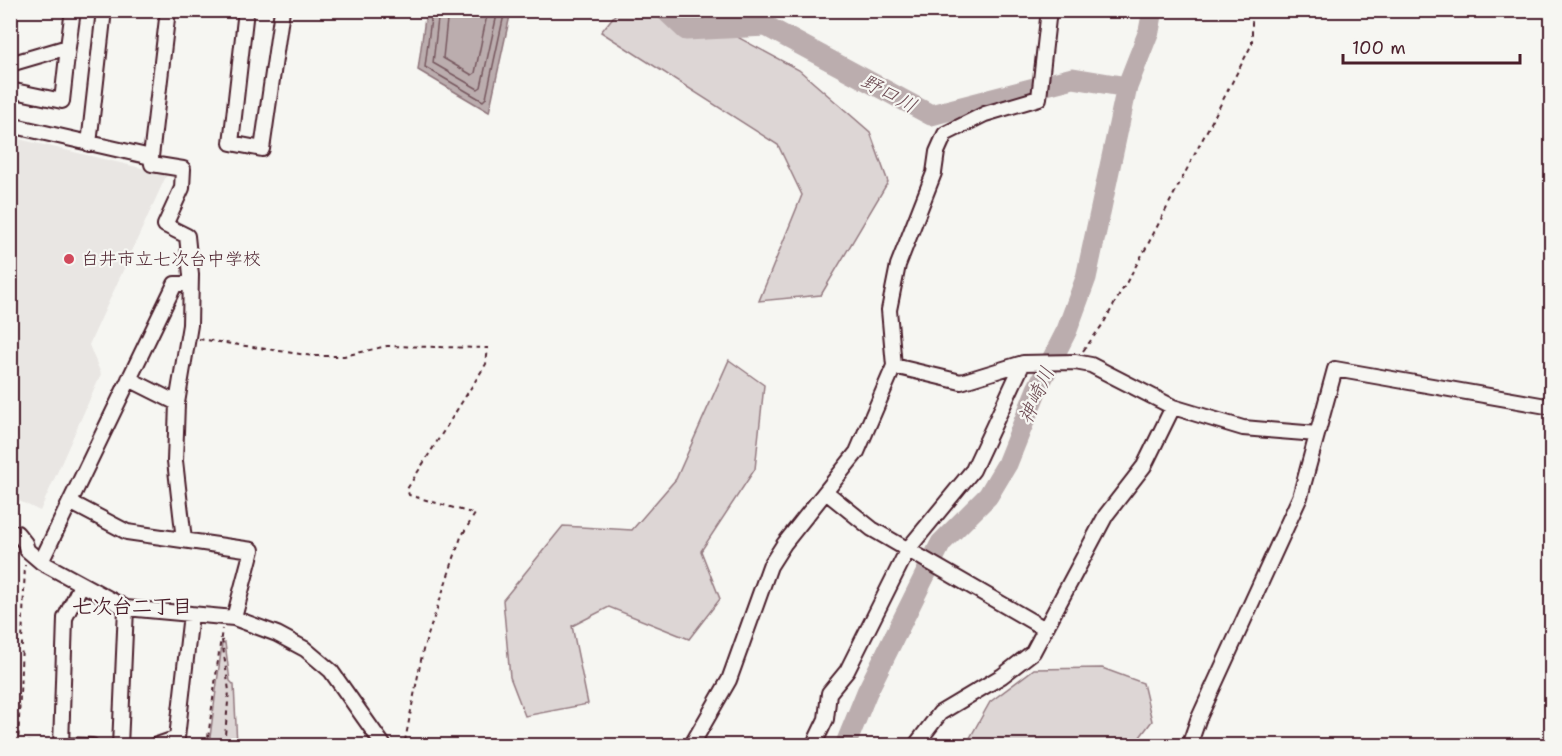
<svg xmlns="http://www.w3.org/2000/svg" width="1562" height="756" viewBox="0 0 1562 756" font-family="'Shantell Sans','Klee One',sans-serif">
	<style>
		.built { fill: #e9e6e3 }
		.green { fill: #ddd6d5; stroke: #947a80; stroke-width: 1.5 }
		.water { fill: #bbadae; stroke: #8e747a; stroke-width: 1.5 }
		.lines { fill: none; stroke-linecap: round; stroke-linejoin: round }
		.shore { stroke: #77585f; stroke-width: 1.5 }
		.river { stroke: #bbadae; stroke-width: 21 }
		.minor-casing { stroke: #4a1f2b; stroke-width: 18 }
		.path { stroke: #4a1f2b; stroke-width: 2; stroke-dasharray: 4.5 4.5; stroke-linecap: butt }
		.minor { stroke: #f6f6f2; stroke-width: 14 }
		.poi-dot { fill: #d1495b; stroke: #f6f6f2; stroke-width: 2 }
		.labels { text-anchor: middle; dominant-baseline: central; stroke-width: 4.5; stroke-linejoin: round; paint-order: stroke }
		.poi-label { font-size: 18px; fill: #4a1f2b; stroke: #f6f6f2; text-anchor: start }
		.water-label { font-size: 20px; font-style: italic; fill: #6c4a52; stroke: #f6f6f2 }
		.neighbourhood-label { font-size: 20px; font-weight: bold; fill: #4a1f2b; stroke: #f6f6f2 }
	</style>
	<rect width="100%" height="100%" fill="#f6f6f2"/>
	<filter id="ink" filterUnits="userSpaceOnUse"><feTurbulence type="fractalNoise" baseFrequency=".0167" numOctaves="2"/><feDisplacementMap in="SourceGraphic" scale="12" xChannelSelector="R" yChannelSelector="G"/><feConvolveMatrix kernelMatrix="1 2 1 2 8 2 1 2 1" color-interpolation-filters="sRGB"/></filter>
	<g filter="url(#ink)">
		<path class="built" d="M10,137L167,174L89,345L101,374L40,511L11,497Z"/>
		<path class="green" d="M618,11H689L799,70L870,132L888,182L821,295L759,301L802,195L778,145L601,32Z
			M729,360L764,385L755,469L701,551L720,599L689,639L609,607L572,626L588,704L525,716L510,677L503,600L563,526L632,530L676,479Z
			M225,643L230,681L234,685L237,745H209L222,644Z
			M1102,668L1143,683L1152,721L1134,745H966L990,702L1034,669Z"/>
		<path class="water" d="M426,11H511L489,112L418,70Z"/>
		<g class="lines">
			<path class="shore" d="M432,10L425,67L483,101L486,98L505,10
				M439,10L433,63L478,89L481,87L498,10
				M448,10L443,58L472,75L475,73L488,10"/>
			<path class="river" d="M665,10L686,30L766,26L931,115L1073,78L1127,87
				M845,746L867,692L941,543L988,496L1007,464L1037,389L1067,330L1086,278L1127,87L1149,31L1153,10"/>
			<defs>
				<path id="minor" d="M168,10L151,157L152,164L183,169L182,188L165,225L187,236L191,275L190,325L177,403L175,461L184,540
					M246,10L231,143L262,149L282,10
					M10,64L68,47L73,10
					M10,90L62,101L68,47
					M10,125L151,157
					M89,144L104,10
					M894,366L961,382L1023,363L1075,362L1091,365L1173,407L1243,428L1317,434
					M129,379L177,403
					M826,492L872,529L1045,629
					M70,502L127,532L252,550L234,618
					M10,533H17L25,543L27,550L41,562L126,608L234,618L277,634L305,649L331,671L384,746
					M41,562L175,284H189
					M61,745L92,746
					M61,746L65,618L81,585
					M120,746L126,608
					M154,746L177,738L191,614
					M691,746L729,680L770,566L784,544L857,452L894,366L889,310L898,265L934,173L937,152L945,134L985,114L1039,98L1049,10
					M813,746L826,719L829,693L847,671L908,549L973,470L1023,363
					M915,746L940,713L1002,676L1033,652L1106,515L1144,466L1173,407
					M1189,746L1198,720L1300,497L1335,369L1552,407"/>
			</defs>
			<use href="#minor" class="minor-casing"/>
			<path class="path" d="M199,339L313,356H344L387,346L488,348L486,364L407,489L409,495L475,514L461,537L423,650L404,746
				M1083,351L1103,324L1146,248L1252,44V10
				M222,640L229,691L224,746
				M10,717L19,718
				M19,742L49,744
				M18,746L25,565
				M207,746L222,629"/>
			<use href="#minor" class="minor"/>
		</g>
	</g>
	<circle class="poi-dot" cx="69" cy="259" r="6"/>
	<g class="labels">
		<g class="poi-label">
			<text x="81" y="259">白井市立七次台中学校</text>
		</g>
		<g class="water-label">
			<text transform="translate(889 93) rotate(28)">野口川</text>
			<text transform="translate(1036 395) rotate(-66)">神崎川</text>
		</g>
		<g class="neighbourhood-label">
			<text x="132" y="606">七次台二丁目</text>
		</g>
	</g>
	<rect width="1562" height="756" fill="none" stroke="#f6f6f2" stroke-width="36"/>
	<rect x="18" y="18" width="1526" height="720" fill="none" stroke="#4a1f2b" stroke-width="2" filter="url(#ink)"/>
	<path d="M1343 54v9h177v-9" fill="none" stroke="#4a1f2b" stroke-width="3"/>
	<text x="1352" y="54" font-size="18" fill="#4a1f2b" stroke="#f6f6f2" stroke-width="4.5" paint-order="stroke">100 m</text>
</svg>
